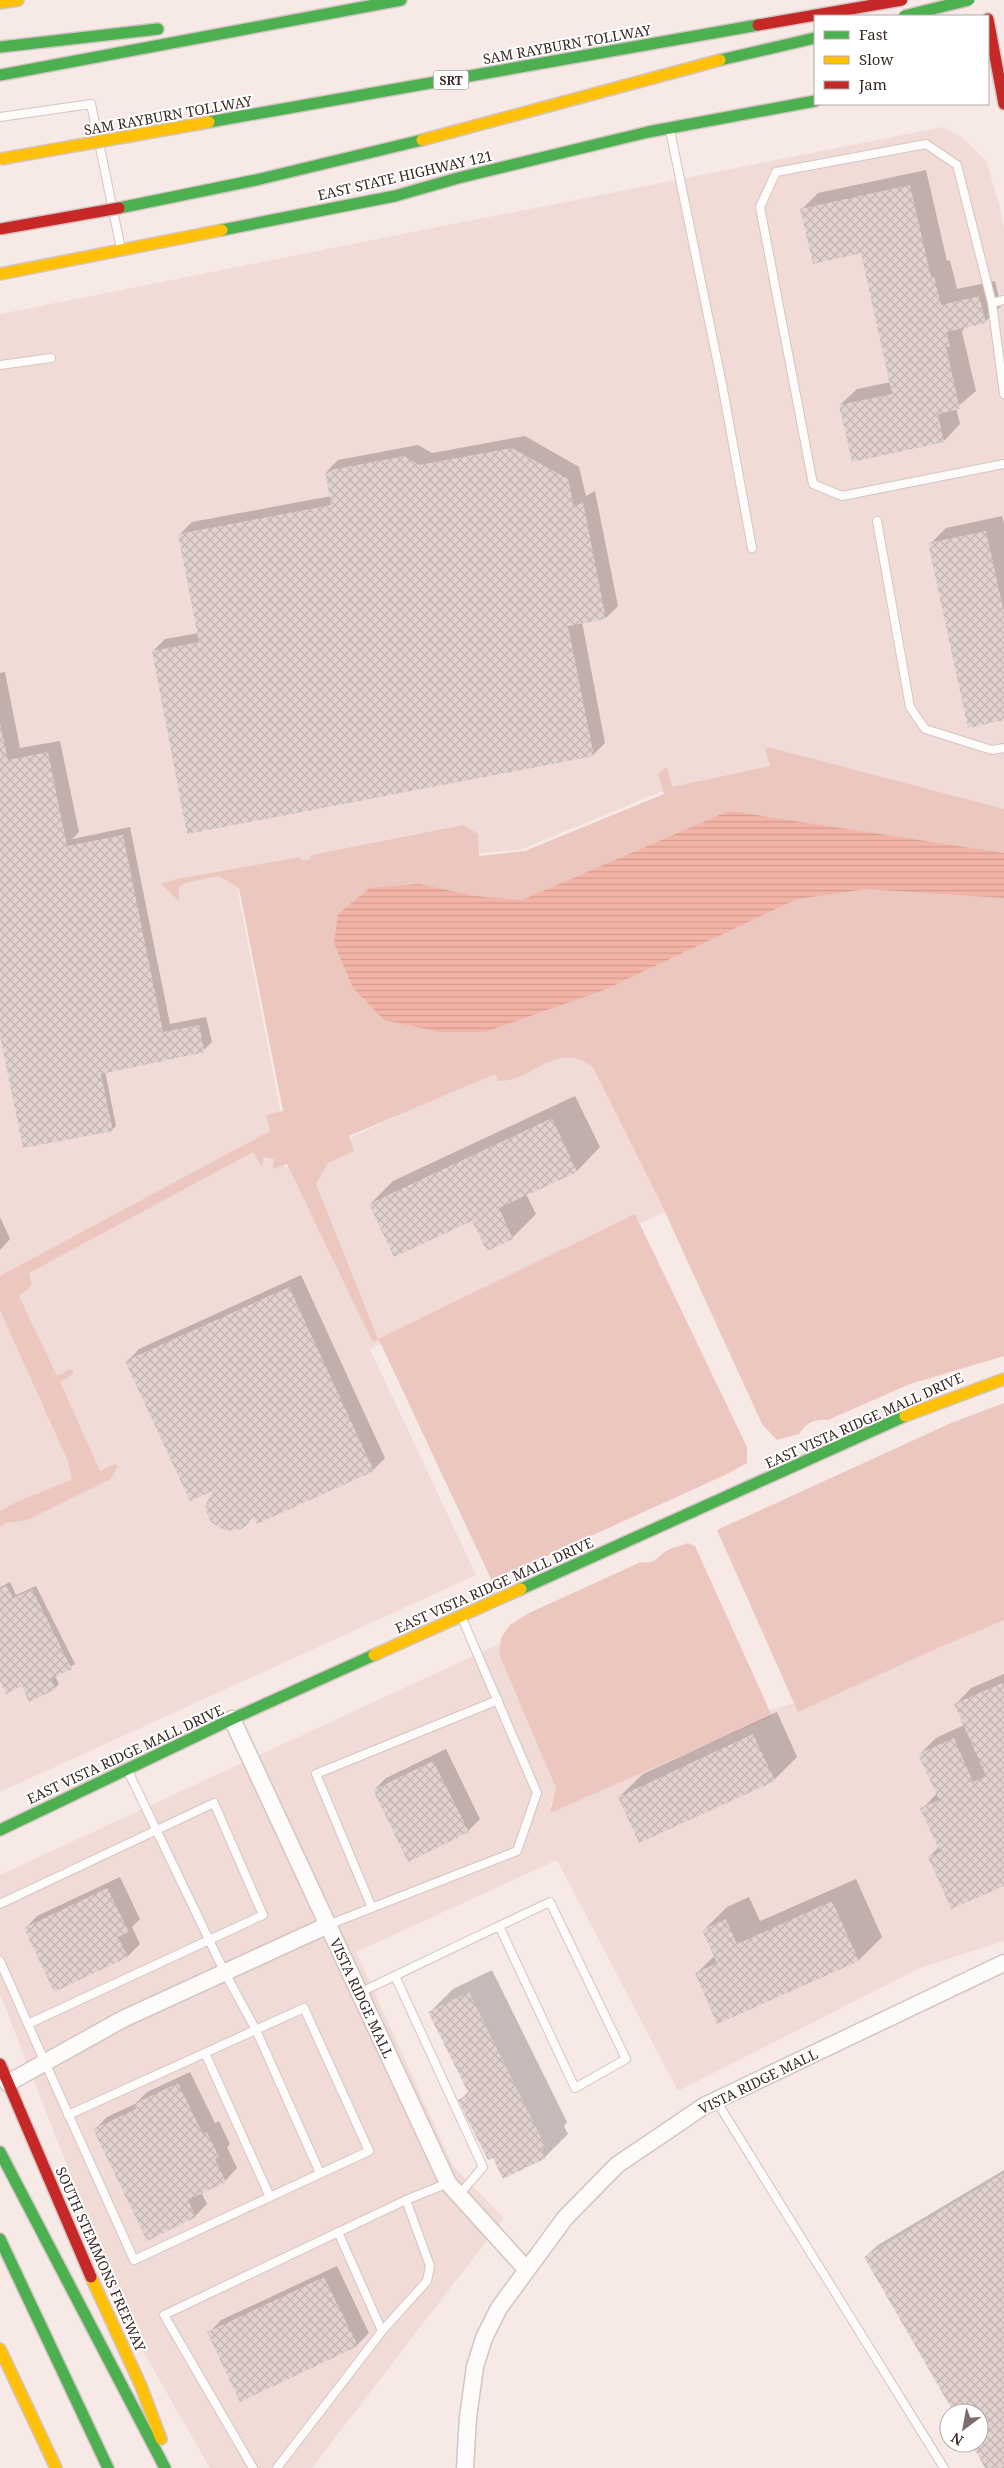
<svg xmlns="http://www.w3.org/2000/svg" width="1004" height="2468" viewBox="0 0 1004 2468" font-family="'Noto Serif',serif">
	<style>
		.built { fill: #f1dbd6 }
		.grass { fill: #ebc7c0 }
		.water { fill: url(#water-rules) }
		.shadow { fill: #0003 }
		.building { fill: url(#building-cross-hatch) }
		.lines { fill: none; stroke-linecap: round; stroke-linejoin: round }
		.lane-casing { stroke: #d3c5c2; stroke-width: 10 }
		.street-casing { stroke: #d3c5c2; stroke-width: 19 }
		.fast-casing { stroke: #d3c5c2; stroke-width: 14 }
		.slow-casing { stroke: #d3c5c2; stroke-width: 14 }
		.jam-casing { stroke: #d3c5c2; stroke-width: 14 }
		.lane { stroke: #fefcfb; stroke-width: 8 }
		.street { stroke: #fefcfb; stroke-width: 16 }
		.fast { stroke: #4caf50; stroke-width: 11 }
		.slow { stroke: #ffc107; stroke-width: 11 }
		.jam { stroke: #c62828; stroke-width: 11 }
		.fast-bridge-casing { stroke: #d3c5c2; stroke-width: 14; stroke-linecap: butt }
		.slow-bridge-casing { stroke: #d3c5c2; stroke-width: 14; stroke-linecap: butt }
		.jam-bridge-casing { stroke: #d3c5c2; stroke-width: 14; stroke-linecap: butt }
		.fast-bridge { stroke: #4caf50; stroke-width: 11 }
		.slow-bridge { stroke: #ffc107; stroke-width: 11 }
		.jam-bridge { stroke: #c62828; stroke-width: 11 }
		.labels { text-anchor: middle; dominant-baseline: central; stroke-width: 4; stroke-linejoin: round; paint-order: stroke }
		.shield { fill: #fff; stroke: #756a68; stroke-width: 1 }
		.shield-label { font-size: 12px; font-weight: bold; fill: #3a2a27 }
		.street-label { font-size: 14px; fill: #3a2a27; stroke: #fff }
	</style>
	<defs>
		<pattern id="water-rules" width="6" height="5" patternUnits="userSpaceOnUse" patternTransform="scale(1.25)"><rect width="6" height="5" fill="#f3b4a7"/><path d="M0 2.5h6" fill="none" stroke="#d19b90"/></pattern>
		<pattern id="building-cross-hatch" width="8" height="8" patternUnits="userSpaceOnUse" patternTransform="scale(1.25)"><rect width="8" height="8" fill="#e1d2cf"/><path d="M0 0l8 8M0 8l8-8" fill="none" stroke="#c2b4b2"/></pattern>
	</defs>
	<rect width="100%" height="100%" fill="#f7e9e6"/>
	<path class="built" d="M943,127L963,138L986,161L999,203L1004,228V822L763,769L660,792L520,850L472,854L238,892L283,1125L269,1134L285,1168L585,1029L669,1210L370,1349L476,1575L0,1792V314Z
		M1004,1615V1941L920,1968L678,2091L557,1860L356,1952L453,2166L504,2218L312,2468H210L133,2334L0,1994V1875L501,1643L559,1788L549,1808L769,1710L811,1699Z"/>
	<path class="grass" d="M768,747L1004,809V1356L910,1384L828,1420C815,1419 806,1423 799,1434L777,1440L762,1424L659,1199L593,1067C588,1064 581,1059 575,1058C549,1052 526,1082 498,1081L495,1074L349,1136L354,1151L328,1163L316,1184L378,1339L635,1214L747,1447V1463L725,1475L492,1581L379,1340L372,1341L287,1164L273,1169L274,1159L264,1157L262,1167L253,1152L29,1273L32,1285L19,1296L57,1376L71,1369L73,1371V1374L60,1382L100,1471L115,1464L118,1466L111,1479L27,1520L6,1523L0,1527V1511C23,1497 48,1491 72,1479L67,1459L0,1310V1276L270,1131L266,1115L283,1111L239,888L219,876L185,883L179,887V901L161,884L177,879L300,857L302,861L310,859L311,855L464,825L478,834L479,856L525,851L664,794L658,774L665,768L668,770L672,787L770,766L765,749Z
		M1004,1403V1620L933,1650L798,1712L717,1530L949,1424Z
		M688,1543L695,1546L772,1716L550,1813L556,1788L499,1654L501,1638L510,1625L529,1613L641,1562C652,1564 654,1561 662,1554C667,1549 680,1546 688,1543Z"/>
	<path class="water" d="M729,811L1004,853V898L866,889L797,899L604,990L485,1032H440L384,1020L353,988L334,943L338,914L370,888L419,884L475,896L522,900Z"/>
	<path class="shadow" d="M926,170L947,261L950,260L957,289L995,281L1001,306L985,322L965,327L962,332L976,391L956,408L960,424L944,441L853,461L840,405L857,389L891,382L862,252L802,209L818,193Z
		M525,436L579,467L586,496L595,491L618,606L606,618L582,622L605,743L593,755L153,651L165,639L199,633L180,534L192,522L331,496L326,472L338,460L418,445L432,453Z
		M1002,516L1004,523V719L930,544L946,528Z
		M5,672L20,748L60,741L79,832L72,839L130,827L170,1024L206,1017L212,1042L204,1050L105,1071L116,1126L112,1130L0,1030V673Z
		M575,1096L600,1147L577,1171L526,1194L536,1214L512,1238L487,1250L473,1220L370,1204L393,1181Z
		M0,1217L10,1239L0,1250Z
		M301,1275L385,1458L373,1470L255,1515L246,1524L216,1488L127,1362L139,1349Z
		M10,1582L16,1595L36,1586L75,1664L55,1676L59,1684L55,1688L22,1684L0,1678V1587Z
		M1004,1674V1884L929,1857L939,1847L922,1809L937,1793L920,1754L936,1738L964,1725L955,1705L971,1688Z
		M777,1712L797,1757L774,1780L619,1797L643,1774Z
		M446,1749L480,1819L468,1831L374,1790L386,1778Z
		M120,1877L140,1919L132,1927L140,1944L128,1956L55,1991L25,1929L37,1916Z
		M856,1879L882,1937L859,1960L718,2023L696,1974L715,1955L704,1930L727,1907L749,1897L760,1921Z
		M492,1970L567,2122L564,2126L568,2134L545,2157L460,2100L469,2091L430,2012L453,1989Z
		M190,2072L215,2123L219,2121L230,2144L227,2147L237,2168L225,2181L201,2192L207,2204L195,2216L95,2129L107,2117L135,2104L147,2092Z
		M1004,2170V2468H987L972,2443H979V2413H955L865,2257L878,2245Z
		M337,2266L369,2333L357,2345L209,2333L221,2320Z"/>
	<path class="building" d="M910,185L931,277L934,276L941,305L979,296L986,323L947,332L950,347H946L960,409L938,414L944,442L852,462L839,405L892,394L861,253L813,264L800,209Z
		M512,448L568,479L574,507L583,502L606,619L568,626L594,756L187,834L152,651L199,642L178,534L331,505L325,471L405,456L419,465Z
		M986,531L1004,612V720L968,728L928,543Z
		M0,723L8,760L48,752L67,846L123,835L163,1032L199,1025L205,1052L101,1074L113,1131L23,1148L0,1036Z
		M552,1118L577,1172L499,1208L513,1239L487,1251L472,1221L394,1257L369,1204Z
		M289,1287L374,1471L257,1524L253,1515L247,1525L241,1529L225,1531L211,1522L207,1514L206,1504L213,1491L190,1501L125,1361Z
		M6,1585L13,1598L32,1589L72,1669L51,1679L56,1689L29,1702L22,1686L6,1694L0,1681V1588Z
		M1002,1683L1004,1687V1886L951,1909L928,1857L940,1852L920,1808L939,1800L918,1754L954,1738L973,1782L986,1776L954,1704Z
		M753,1734L775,1781L639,1843L618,1797Z
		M433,1761L469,1832L408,1862L373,1790Z
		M107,1888L129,1932L118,1937L128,1957L54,1992L24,1928Z
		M832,1901L859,1961L717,2024L695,1973L717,1963L702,1930L726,1919L737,1944Z
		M469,1992L545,2146L542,2150L546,2158L503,2179L493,2158L488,2160L458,2100L469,2094L428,2012Z
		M178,2083L203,2134L207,2132L219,2157L215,2159L226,2182L188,2200L196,2217L147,2241L93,2129L136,2109L134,2104Z
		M1004,2173V2468H985L971,2443H979V2413H954L864,2257Z
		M324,2277L358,2346L240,2402L207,2332Z"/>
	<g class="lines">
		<defs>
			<path id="lane" d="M0,117L91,104L121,249
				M670,130L722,384L752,548
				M1004,300L992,303L1004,394
				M992,303L957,165L926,144L776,172L760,207L813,484L842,496L1004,464
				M0,365L51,358
				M877,521L910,707L925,729L992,750L1004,748
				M128,1771L225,1973L256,2030L320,2173
				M0,1904L214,1803L263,1915L28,2024
				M372,1908L316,1774L498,1700
				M328,1925L517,1851L537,1793L462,1618
				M0,1961C44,2061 89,2161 134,2260L369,2151L304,2008L68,2115
				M395,1976L483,2167L459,2195
				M359,1993C423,1962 486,1932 550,1902L626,2059L575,2088L499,1926
				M205,2053L270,2197
				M717,2102L944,2468
				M382,2331L427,2281L430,2266L406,2200
				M253,2468L164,2315L406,2200L448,2183
				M277,2468L382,2331L338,2232"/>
			<path id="street" d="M232,1719L448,2183L526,2269
				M8,2083L123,2019L328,1925
				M465,2468L468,2417L475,2367L484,2338L499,2308L565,2218L617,2165L704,2106L1004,1963"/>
			<path id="fast" d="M0,47L158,29
				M720,60L815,38
				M0,75L401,0
				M119,208L256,180L422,140
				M222,230L395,196L458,178L648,132L815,101
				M521,1589L905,1416
				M0,1830L232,1719L374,1655
				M0,2152L165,2468
				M0,2239L108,2468"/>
			<path id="slow" d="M0,3L18,0
				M422,140L720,60
				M0,274L222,230
				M905,1416L1004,1379
				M374,1655L521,1589
				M91,2277L141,2386L161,2439
				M0,2349L56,2468"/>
			<path id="jam" d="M988,19L1004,104
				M0,2064L91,2277"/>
		</defs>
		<use href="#lane" class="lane-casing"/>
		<use href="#street" class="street-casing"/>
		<use href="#fast" class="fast-casing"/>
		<use href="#slow" class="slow-casing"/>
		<use href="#jam" class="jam-casing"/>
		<use href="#lane" class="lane"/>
		<use href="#street" class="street"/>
		<use href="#fast" class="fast"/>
		<use href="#slow" class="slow"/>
		<use href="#jam" class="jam"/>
		<defs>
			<path id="fast-bridge" d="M904,16L969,0
				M209,122L758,25"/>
			<path id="slow-bridge" d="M0,159L209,122"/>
			<path id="jam-bridge" d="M758,25L902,0
				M0,229L119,208"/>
		</defs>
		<use href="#fast-bridge" class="fast-bridge-casing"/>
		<use href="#slow-bridge" class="slow-bridge-casing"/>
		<use href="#jam-bridge" class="jam-bridge-casing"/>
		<use href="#fast-bridge" class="fast-bridge"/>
		<use href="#slow-bridge" class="slow-bridge"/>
		<use href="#jam-bridge" class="jam-bridge"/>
	</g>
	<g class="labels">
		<rect class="shield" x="433.5" y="70.5" width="35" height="19" rx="4"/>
		<g class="shield-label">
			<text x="451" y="80">SRT</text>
		</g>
		<g class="street-label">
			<text transform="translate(567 44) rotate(-10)">SAM RAYBURN TOLLWAY</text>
			<text transform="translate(168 115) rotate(-10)">SAM RAYBURN TOLLWAY</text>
			<text transform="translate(405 175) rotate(-13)">EAST STATE HIGHWAY 121</text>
			<text transform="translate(864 1420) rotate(-24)">EAST VISTA RIDGE MALL DRIVE</text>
			<text transform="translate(494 1585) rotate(-24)">EAST VISTA RIDGE MALL DRIVE</text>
			<text transform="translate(125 1754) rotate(-25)">EAST VISTA RIDGE MALL DRIVE</text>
			<text transform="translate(362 1998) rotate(65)">VISTA RIDGE MALL</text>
			<text transform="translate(758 2081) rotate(-26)">VISTA RIDGE MALL</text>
			<text transform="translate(101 2259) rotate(66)">SOUTH STEMMONS FREEWAY</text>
		</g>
	</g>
	<rect x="814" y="15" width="175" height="90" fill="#ffffff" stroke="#b0aaa9"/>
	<rect x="824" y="31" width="25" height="8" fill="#4caf50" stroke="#b0aaa9"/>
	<text x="859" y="40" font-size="15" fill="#3a2a27">Fast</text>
	<rect x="824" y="56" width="25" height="8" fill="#ffc107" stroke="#b0aaa9"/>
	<text x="859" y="65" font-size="15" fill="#3a2a27">Slow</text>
	<rect x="824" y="81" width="25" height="8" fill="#c62828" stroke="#b0aaa9"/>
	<text x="859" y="90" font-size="15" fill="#3a2a27">Jam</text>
	<g transform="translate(964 2428) rotate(212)"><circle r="24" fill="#ffffff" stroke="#b0aaa9"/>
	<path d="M0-4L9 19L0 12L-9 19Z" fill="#7c6d6a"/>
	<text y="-8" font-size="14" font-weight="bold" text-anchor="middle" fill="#3a2a27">N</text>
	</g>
</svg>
